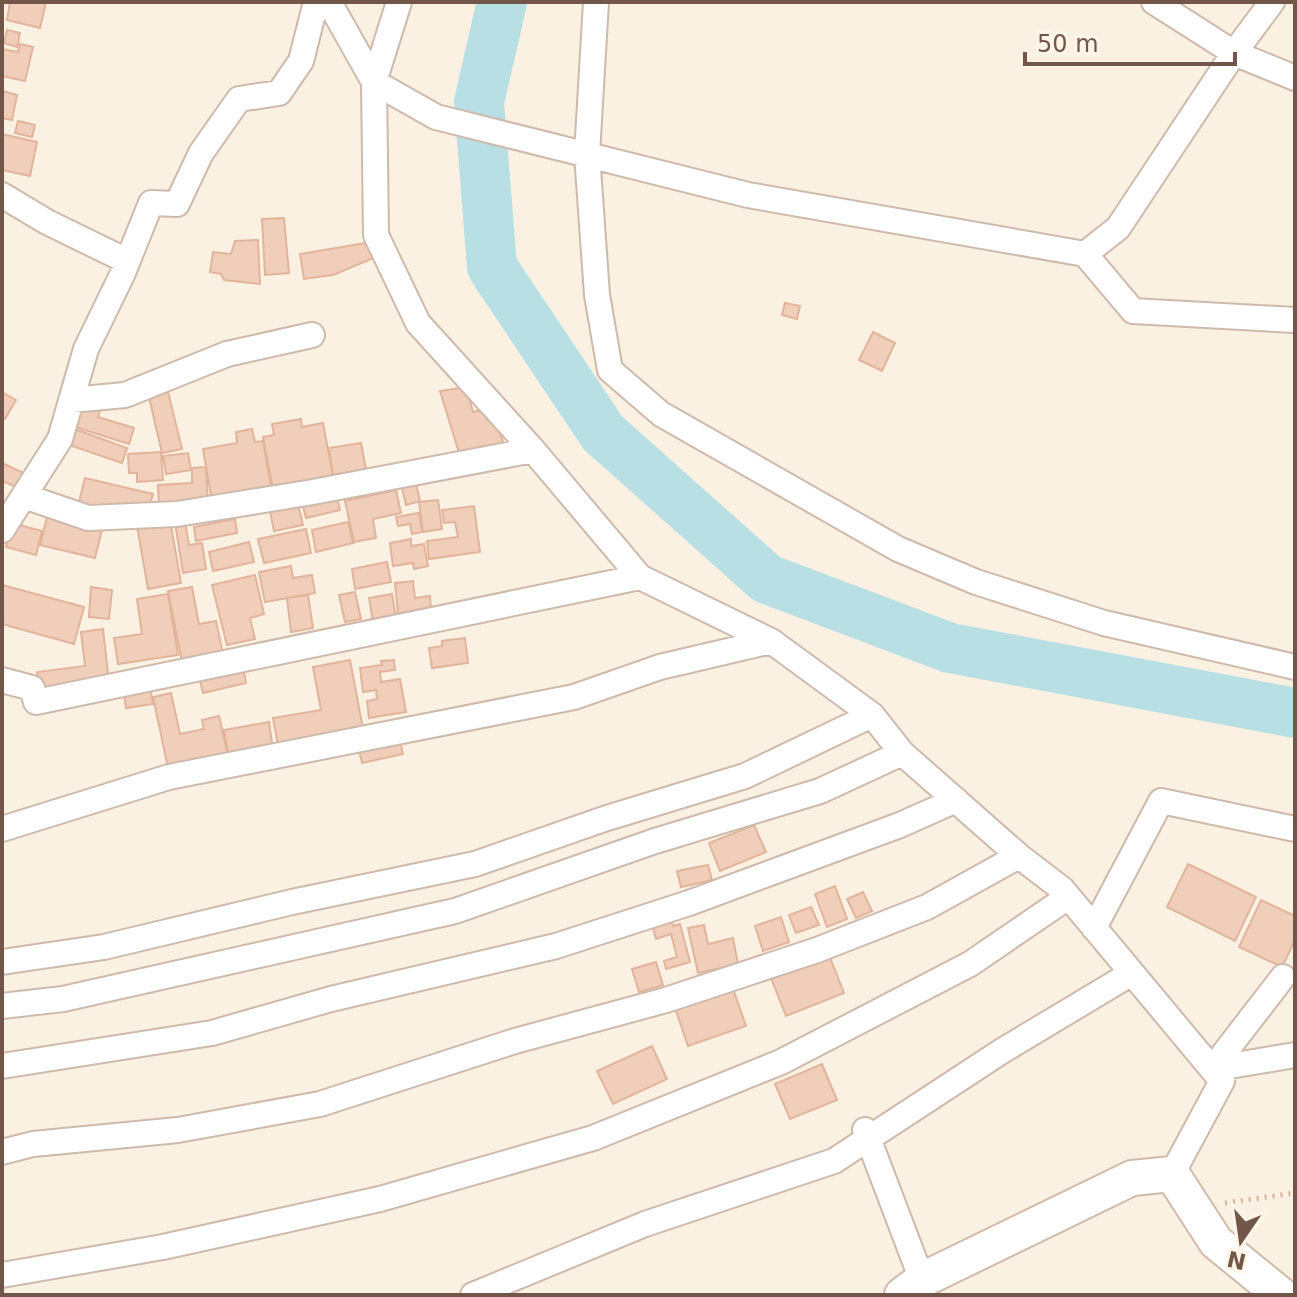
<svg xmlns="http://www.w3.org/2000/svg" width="1297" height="1297" viewBox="0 0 1297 1297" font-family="'DejaVu Sans',sans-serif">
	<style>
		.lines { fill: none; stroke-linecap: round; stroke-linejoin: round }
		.river { stroke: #b7dfe4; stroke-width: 50 }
		.building { fill: #f0ceba; stroke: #e2b49b; stroke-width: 2 }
		.street-casing { stroke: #cebaac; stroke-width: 28 }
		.secondary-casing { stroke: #d1baa9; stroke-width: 38 }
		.path { stroke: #d5b19e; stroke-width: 5; stroke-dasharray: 2 6; stroke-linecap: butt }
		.street { stroke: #fff; stroke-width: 24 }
		.secondary { stroke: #fff; stroke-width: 34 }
	</style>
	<rect width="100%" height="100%" fill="#fbf1e2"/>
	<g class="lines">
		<path class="river" d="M502,2L479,102L492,267L603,433L767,579L950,648L1295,713"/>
	</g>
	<path class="building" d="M10,2H46L40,28L7,20Z
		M7,30L20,33L17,47L4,43Z
		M20,44L33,47L25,81L2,76V49L18,52Z
		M2,91L17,95L12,120L2,118Z
		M18,121L35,125L32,137L15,133Z
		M2,134L37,142L30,176L2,170Z
		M284,218L289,273L265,275L262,219Z
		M258,240L260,284L224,280L221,274L210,272L213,252L231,254L235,241Z
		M372,242L376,257L333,275L304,279L300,254Z
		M785,303L800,306L797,319L782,315Z
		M873,332L895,343L882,371L859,360Z
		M466,387L473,412L486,409L487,420L495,418L506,451L461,459L440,391Z
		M167,388L182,449L162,453L148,393Z
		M2,392L16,400L5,419L2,418Z
		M76,400L101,408L98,417L134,428L129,444L69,425Z
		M301,419L302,427L323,423L333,477L273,490L263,437L274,435L272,424Z
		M69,427L127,448L122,463L63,443Z
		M252,429L255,442L263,441L272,491L212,501L203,449L237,443L236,432Z
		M361,443L366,469L333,475L329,448Z
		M161,452L163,480L137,482V473H129L128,454Z
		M188,453L191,470L166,474L163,456Z
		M2,463L30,476L24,490L2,481Z
		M206,467L208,505L159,507L158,485L192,483V468Z
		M414,476L420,501L406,505L400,480Z
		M85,478L153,494L148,512L77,510Z
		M396,490L401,513L373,519L376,538L354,542L345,501Z
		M336,494L340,510L306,518L302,502Z
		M438,500L442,529L423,532L419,502Z
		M298,504L303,525L274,531L270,511Z
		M474,506L480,552L429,559L427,541L458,537L455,522L444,523L442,510Z
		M419,513L422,532L412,534L410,524L398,526L396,517Z
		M47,517L102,530L95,558L40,545Z
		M235,519L237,533L196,541L194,527Z
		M170,520L181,583L148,589L137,526Z
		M185,522L189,545L202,543L206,569L183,573L175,523Z
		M348,522L353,543L316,552L312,530Z
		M12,523L42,531L36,555L6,547Z
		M306,529L311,553L264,563L258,539Z
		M411,539V546L424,544L428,566L414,569L413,563L393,566L390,543Z
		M249,542L254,562L213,571L209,552Z
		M387,562L391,582L355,589L352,569Z
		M291,566L293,578L312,575L315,593L265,602L259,572Z
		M255,575L264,614L250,618L255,639L227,645L212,585Z
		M413,581L415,598L430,596L431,611L398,614L395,583Z
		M2,585L84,607L74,644L2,624Z
		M91,587L112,590L109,619L89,617Z
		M192,587L199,624L216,621L223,654L182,662L168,591Z
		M355,592L361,619L345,622L339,595Z
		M168,594L178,655L118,664L114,638L142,634L137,599Z
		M392,594L396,618L373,622L369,598Z
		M308,595L313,628L291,632L287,598Z
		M103,629L109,683L39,692L37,672L85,666L81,632Z
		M465,638L468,663L432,668L429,648L442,646V641Z
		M350,660L364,734L279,750L273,718L321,710L313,667Z
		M394,660L395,670L380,672L381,682L400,679L406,712L369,718L367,701L377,699L376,690L363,692L360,668L382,665L381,661Z
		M243,666L246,683L203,693L199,676Z
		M149,682L153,704L126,708L123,686Z
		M171,693L180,734L204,729L202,720L219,716L228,756L168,768L153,697Z
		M269,722L273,750L229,758L224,730Z
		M400,741L403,754L362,763L359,750Z
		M754,825L766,852L720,871L709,843Z
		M1188,864L1256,897L1235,941L1167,907Z
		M708,865L712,880L681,887L677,871Z
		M835,886L847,919L827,927L815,894Z
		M863,892L872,911L856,918L847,899Z
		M1261,900L1295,916V940L1282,967L1239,947Z
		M811,907L819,925L796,933L789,915Z
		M669,915L673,926L680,924L690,962L666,969L664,961L677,957L671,934L656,939L651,920Z
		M781,917L789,942L763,951L755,926Z
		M704,925L708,944L733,938L738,964L698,973L688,928Z
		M829,955L844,993L786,1016L771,978Z
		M656,962L663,985L639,992L632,969Z
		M731,983L746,1026L688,1046L673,1002Z
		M652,1046L667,1079L613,1104L597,1071Z
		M822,1064L837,1100L790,1119L775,1084Z"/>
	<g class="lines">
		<defs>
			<path id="street" d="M329,2L374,82L436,117L748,195L1085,254L1133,311L1295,320
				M399,2L374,82L376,235L418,323L533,450L640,577L771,641L872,715L902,753L1019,856L1062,889L1222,1081L1172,1174
				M596,2L587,154L597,295L610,370L661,414L898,549L976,582L1104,623L1295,667
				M1154,2L1234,53L1295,78
				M2,195L47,222L127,261
				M1085,254L1118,228L1234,53L1272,2
				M71,400L125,395L227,354L312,335
				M24,496L88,518L177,514L313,492L533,450
				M2,530L60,439L86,349L122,275L151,203L177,204L201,153L239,99L279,93L301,61L316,2
				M2,680L32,688L36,702L640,577
				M2,829L169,777L574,697L660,667L771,641
				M1094,928L1161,801L1295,829
				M2,962L104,947L292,902L475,864L607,818L745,776L872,715
				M2,1006L63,999L455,911L655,841L820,791L902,753
				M2,1066L212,1033L331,999L556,946L689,903L900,825L956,800
				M1212,1069L1283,977
				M1212,1069L1295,1055
				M865,1130L922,1280
				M2,1152L33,1144L178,1130L320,1104L515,1041L666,1000L817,950L927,907L1019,856
				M2,1275L163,1247L380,1199L593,1138L781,1062L970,964L1068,897
				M473,1295L645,1224L834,1161L1002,1051L1132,973"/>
			<path id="secondary" d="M902,1295L922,1280L1132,1178L1172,1174L1216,1242L1281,1295"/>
		</defs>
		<use href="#street" class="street-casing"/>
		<use href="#secondary" class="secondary-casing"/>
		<path class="path" d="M1225,1203L1295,1193"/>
		<use href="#street" class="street"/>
		<use href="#secondary" class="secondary"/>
	</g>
	<rect width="1297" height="1297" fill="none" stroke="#725649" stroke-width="8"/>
	<g transform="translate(1241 1241) rotate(193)" stroke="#fff5e8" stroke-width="6" paint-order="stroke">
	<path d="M0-6L14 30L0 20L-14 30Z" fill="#725649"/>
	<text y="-12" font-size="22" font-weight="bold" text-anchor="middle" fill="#725649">N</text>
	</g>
	<path d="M1025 52v12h210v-12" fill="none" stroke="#725649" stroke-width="4"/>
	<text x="1037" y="52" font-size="24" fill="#725649" stroke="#fff5e8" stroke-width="6" paint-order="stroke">50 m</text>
</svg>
